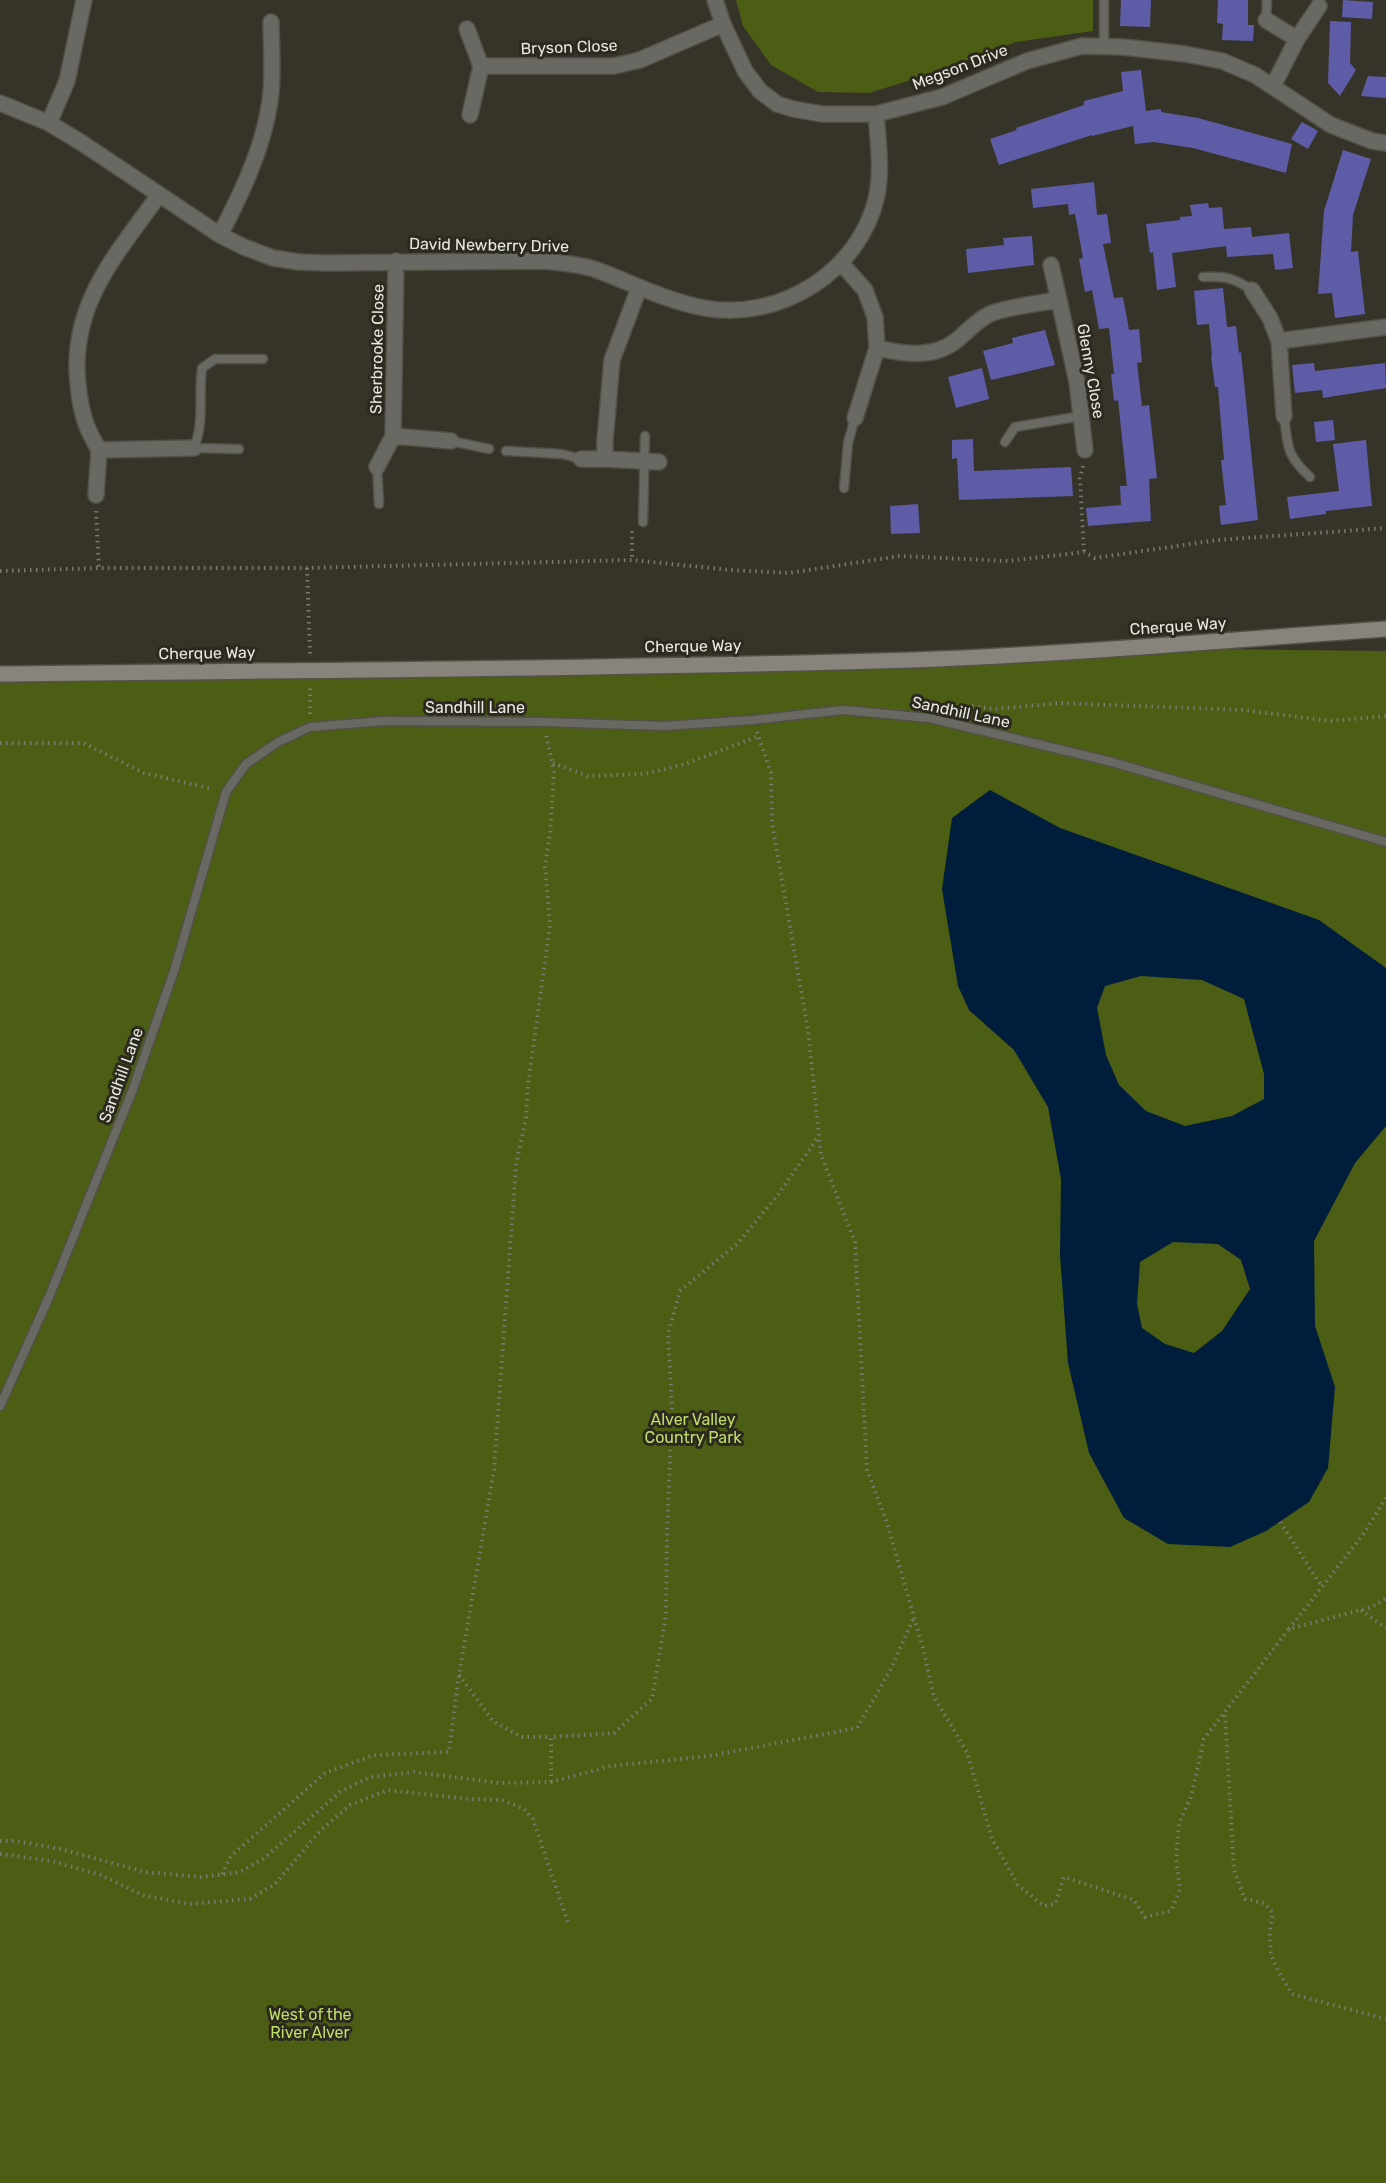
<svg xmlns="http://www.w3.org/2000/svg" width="1386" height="2183" viewBox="0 0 1386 2183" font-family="Rubik,sans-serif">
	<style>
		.green { fill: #4c5d14 }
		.water { fill: #001d3c; fill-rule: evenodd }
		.building { fill: #5e5ca7 }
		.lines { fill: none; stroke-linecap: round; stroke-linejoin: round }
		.lane-casing { stroke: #525146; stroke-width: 11 }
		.street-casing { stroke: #525146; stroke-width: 18 }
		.secondary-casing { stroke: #525146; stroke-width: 18 }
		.path { stroke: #7b7a70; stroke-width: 4; stroke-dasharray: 1.5 4.5; stroke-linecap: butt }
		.lane { stroke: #6a6863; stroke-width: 8 }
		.street { stroke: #6a6863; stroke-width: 15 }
		.secondary { stroke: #88847c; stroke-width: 15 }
		.labels { text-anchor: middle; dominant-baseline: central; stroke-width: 6; stroke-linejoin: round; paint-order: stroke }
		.street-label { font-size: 16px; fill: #e8e7e0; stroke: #2c2a1f }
		.park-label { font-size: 16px; fill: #bfde6b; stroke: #2c2a1f }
	</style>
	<rect width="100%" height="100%" fill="#363429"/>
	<path class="green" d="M736,0H1093V31L1016,42L934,73L869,93L818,92L771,65L743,26Z
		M1119,648L1386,651V2183H0V674L656,665Z"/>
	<path class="water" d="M990,790L1060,828L1319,920L1386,968V1126L1355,1163L1314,1241L1315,1326L1335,1387L1328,1468L1309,1502L1266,1531L1230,1547L1168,1544L1124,1518L1089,1453L1068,1363L1060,1255L1061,1179L1048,1107L1014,1050L969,1010L958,986L942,889L952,818ZM1141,976L1202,980L1244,999L1264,1074V1099L1232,1116L1185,1126L1146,1111L1119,1085L1106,1055L1097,1008L1105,986ZM1173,1242L1218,1244L1241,1260L1250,1289L1222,1331L1194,1353L1165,1344L1142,1328L1137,1304L1140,1262Z"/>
	<path class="building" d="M1121,0H1151L1150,27L1120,26Z
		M1218,0H1248V25H1254L1253,41L1222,40L1223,24L1217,23Z
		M1343,0L1373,2L1372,19L1342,17Z
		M1330,21L1351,22L1350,63L1356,70L1340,96L1328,83Z
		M1141,70L1146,111L1161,109V112L1198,118L1292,144L1286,173L1193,148L1154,142L1135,144L1133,126L1092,136V135L999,165L990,139L1017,130L1016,128L1084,105V101L1123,91L1121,72Z
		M1368,76L1386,77V98L1361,96Z
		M1302,122L1318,131L1308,149L1291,139Z
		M1343,150L1371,159L1353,215L1351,252L1358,251L1365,314L1335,318L1332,293L1318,294L1324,211Z
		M1094,182L1097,215L1107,214L1111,243L1103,244L1114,298L1123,297L1129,330L1139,329L1142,362L1137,363L1142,406L1149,405L1157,478L1149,479L1151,521L1088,526L1086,508L1121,505L1120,486H1127L1118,400L1114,401L1111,374H1114L1109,328L1099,329L1092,290L1085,292L1079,259L1083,258L1075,214L1069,215L1068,204L1033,208L1031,189Z
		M1208,203L1209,208L1222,207L1224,229L1251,227L1252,237L1289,233L1293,268L1275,270L1273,254L1227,257L1226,246L1172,253L1176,287L1157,290L1153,252L1150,253L1146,224L1180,220V217L1192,216L1190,205Z
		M1032,236L1034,265L968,273L966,249L1004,245L1003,238Z
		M1223,288L1227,327L1236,326L1239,353L1241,352L1258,520L1221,525L1219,506L1226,505L1221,460H1224L1218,387H1215L1211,357L1212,356L1209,324L1197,325L1194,291Z
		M1045,330L1055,365L991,380L983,351L1013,343L1012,338Z
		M1314,363L1315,371L1385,363L1386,388L1323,398L1322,390L1295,393L1292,365Z
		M982,368L989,399L956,408L948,377Z
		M1333,420L1335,440L1316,442L1314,422Z
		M973,439L974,471L1071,467L1073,496L959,500L957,458L952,459V440Z
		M1366,440L1372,506L1326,511V514L1290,519L1287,497L1339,491L1333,444Z
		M918,504L920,533L891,534L890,506Z"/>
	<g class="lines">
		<defs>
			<path id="lane" d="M1104,0V46
				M1266,20L1267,0
				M1203,277C1225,276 1234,278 1252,290
				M1284,416C1288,447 1286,455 1310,477
				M451,441L489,449
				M1005,442L1015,427L1081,416
				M239,449L194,448C205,420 198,397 202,368L215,359H263
				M506,451L562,454L581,459
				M377,467L379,504
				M844,488L848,443L855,418
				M643,522L645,436
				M0,1406L49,1297L133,1089L175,968L226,792L246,764L278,742L310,727L384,721L543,722L664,726L753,720L843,710L929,718L1112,762L1386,842"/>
			<path id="street" d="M715,0L723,24L745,71L760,91L777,104L793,109L822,114H876L942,97L1027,61L1082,46L1123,47L1185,54L1222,61L1255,75L1331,125L1372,141L1386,143
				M1266,20L1297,39
				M467,29L481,66L470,115
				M481,66H614L640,60L723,24
				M1273,86L1297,39L1319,6
				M0,103L49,123L82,143L220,235L244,247L273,258L299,262L325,263L543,261C562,263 580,264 597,270C634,284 664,300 704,308C780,322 861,271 877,195C882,168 878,141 876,114
				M49,123L67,81L84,0
				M159,195C119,251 75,298 77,371C78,387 80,406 85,421C88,431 94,441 99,450L194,448
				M220,235C242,192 263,149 270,101C274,76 271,47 271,22
				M396,261L393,436L451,441
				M841,263L865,290L875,317L877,348C903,354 934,359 957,340C968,331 977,320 990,314C1006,307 1041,303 1059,300L1077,382L1085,450
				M1051,265L1059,300
				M639,288L612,360L605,440V459L659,462
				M1252,290L1270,318L1279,341L1284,416
				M1279,341L1386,327
				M855,418L877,348
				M581,459H605
				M377,467L393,436
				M96,495L99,450"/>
			<path id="secondary" d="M0,674C304,670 609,669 913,660C1071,654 1229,640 1386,629"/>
		</defs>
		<use href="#lane" class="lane-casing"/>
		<use href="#street" class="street-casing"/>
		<use href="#secondary" class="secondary-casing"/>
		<path class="path" d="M1083,466L1080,478L1084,552
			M96,511L99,568
			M632,531V560
			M307,568L310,654
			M0,571L99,568H307L632,560L730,570L789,573L900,556L1008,561L1084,552L1095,558L1218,540L1386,528
			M942,705L970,706L994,709L1060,703L1242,710L1331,721L1386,716
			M310,714V686
			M757,732L771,773L772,823L808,1030L821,1155L855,1242L867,1470L887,1523L923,1648L934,1697L967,1752L992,1839L1018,1885L1044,1906L1055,1904L1064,1877L1134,1900L1145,1917L1171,1911L1180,1889L1176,1859L1179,1823L1191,1797L1204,1739L1289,1629L1372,1607L1386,1598
			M0,743H83L144,773L213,789
			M553,763L588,776L645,774L685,764L759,736
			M1280,1522L1322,1587
			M1361,1610L1386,1628
			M1289,1629L1362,1536L1386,1498
			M459,1675L493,1721L521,1737H551
			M1225,1715L1234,1870L1245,1899L1264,1903L1273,1913C1265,1953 1272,1961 1292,1994L1386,2019
			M551,1782V1737L614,1733L652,1699L666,1615L667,1535L672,1407L668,1334L680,1291L737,1244L777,1196L819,1136
			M0,1841H16L61,1849L145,1872L201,1877L240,1872L263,1859L340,1792L370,1777L414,1772L500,1783L551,1782L611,1766L709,1756L857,1728L891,1669L914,1617
			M0,1854L51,1861L101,1875L142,1895L190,1904L250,1899L275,1884L320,1831L350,1805L388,1790L468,1799L501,1800L523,1808L533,1819L569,1926
			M222,1874L231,1856L325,1773L374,1755L449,1752L459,1675L494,1470L516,1165L526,1118L528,1085L550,925L545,867L550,834L554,772L546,735"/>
		<use href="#lane" class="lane"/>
		<use href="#street" class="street"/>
		<use href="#secondary" class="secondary"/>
	</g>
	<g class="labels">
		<g class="street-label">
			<text transform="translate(569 47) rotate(-2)">Bryson Close</text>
			<text transform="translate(960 67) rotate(-21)">Megson Drive</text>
			<text transform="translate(489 245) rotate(1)">David Newberry Drive</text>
			<text transform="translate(377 349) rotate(-89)">Sherbrooke Close</text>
			<text transform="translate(1091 371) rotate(80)">Glenny Close</text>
			<text transform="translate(1178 626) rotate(-4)">Cherque Way</text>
			<text transform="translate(693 646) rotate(-1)">Cherque Way</text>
			<text transform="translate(207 653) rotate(-1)">Cherque Way</text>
			<text x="475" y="707">Sandhill Lane</text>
			<text transform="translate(961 712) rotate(12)">Sandhill Lane</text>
			<text transform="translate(121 1075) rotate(-70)">Sandhill Lane</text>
		</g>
		<g class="park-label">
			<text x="693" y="1419">Alver Valley<tspan x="693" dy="18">Country Park</tspan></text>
			<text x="310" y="2014">West of the<tspan x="310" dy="18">River Alver</tspan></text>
		</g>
	</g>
</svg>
